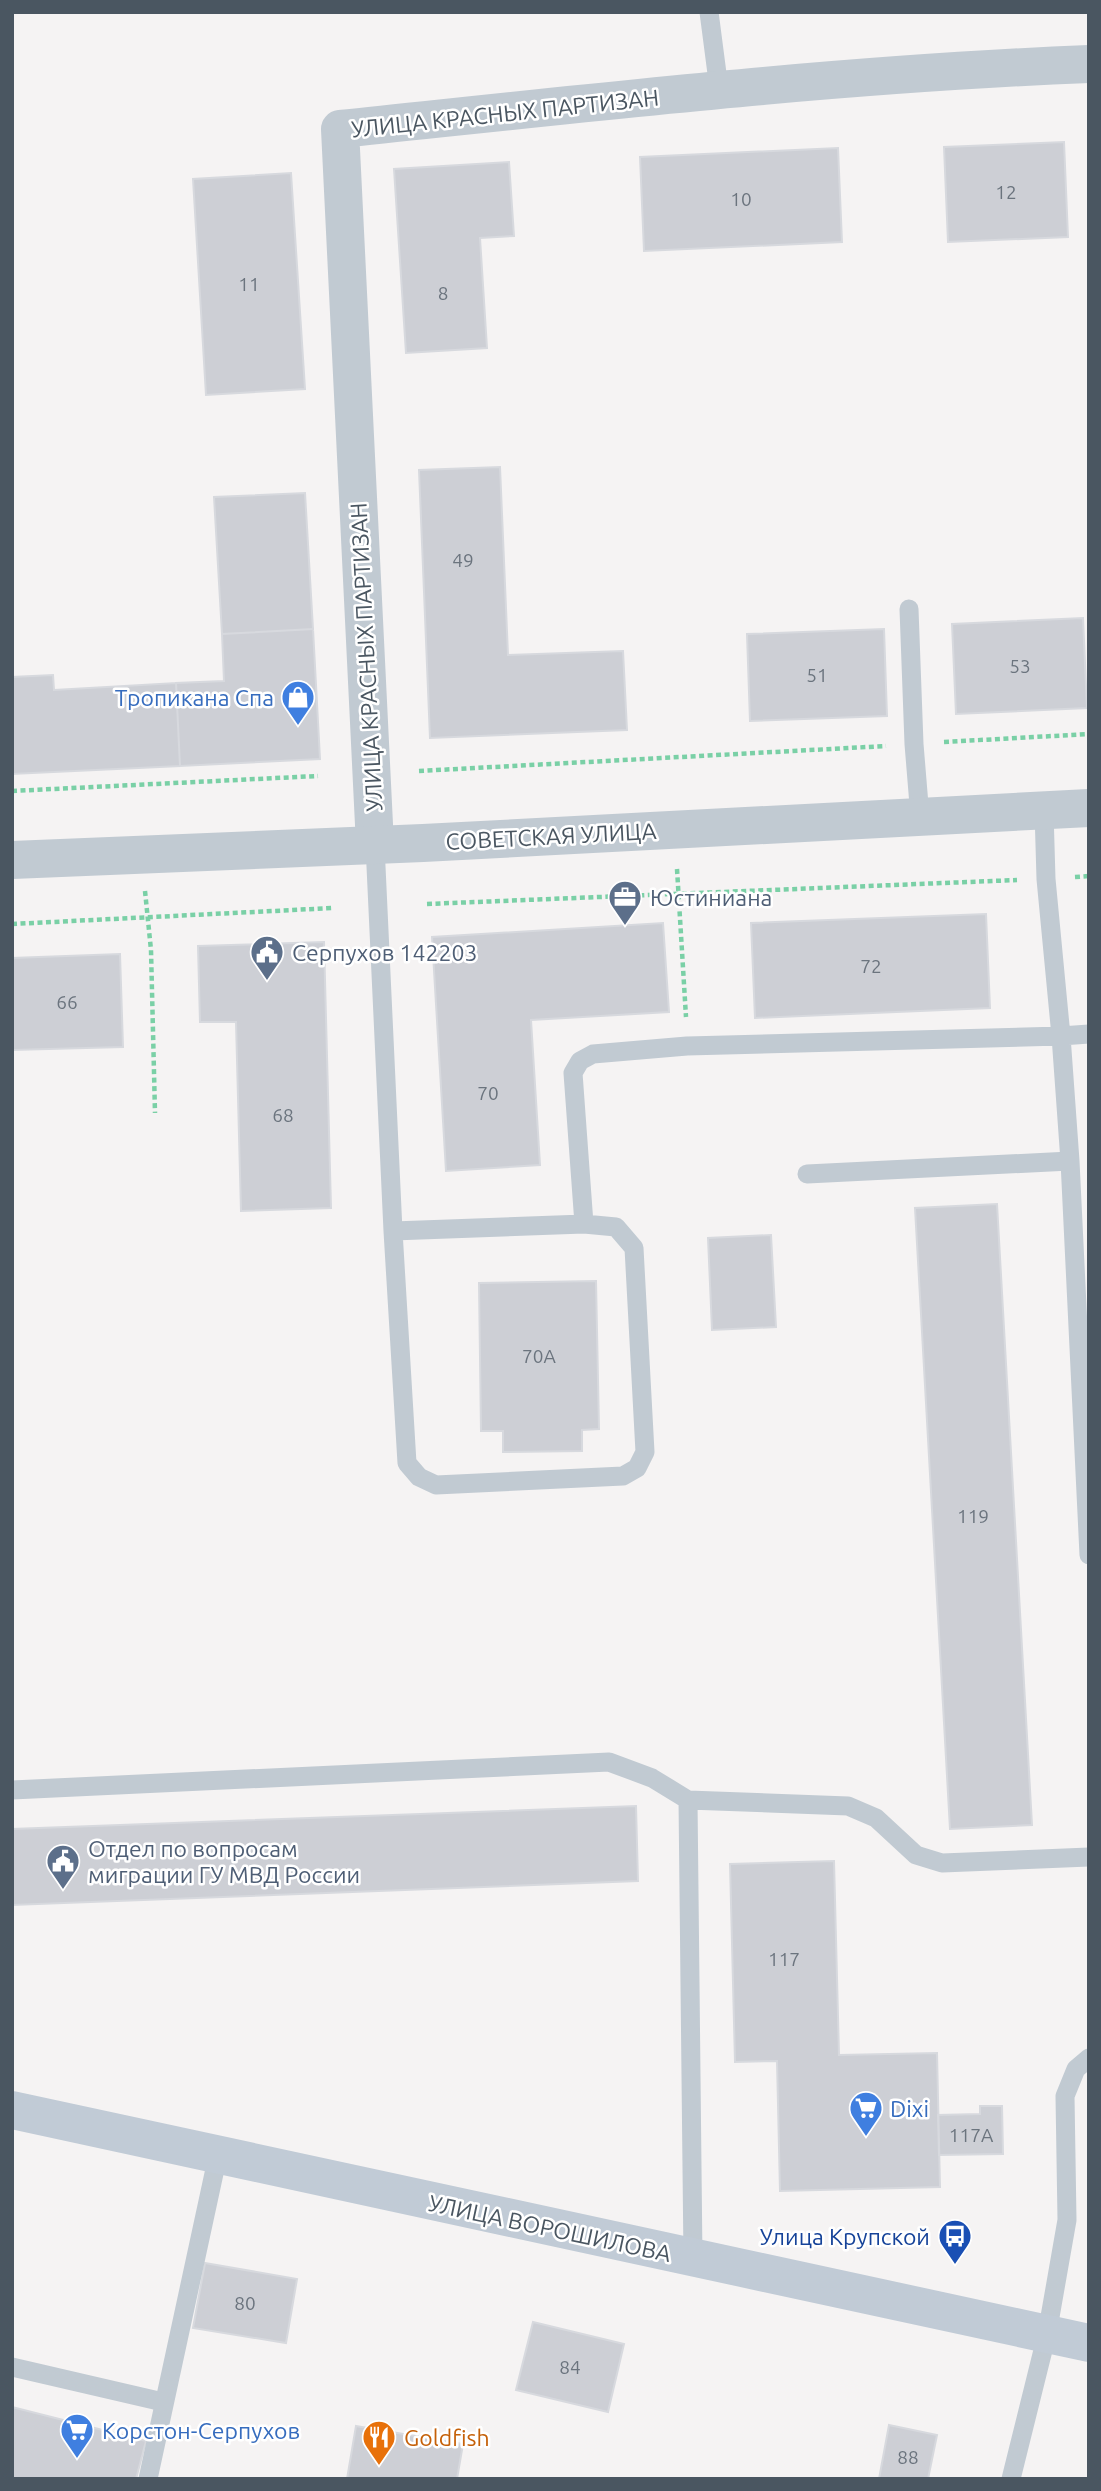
<svg xmlns="http://www.w3.org/2000/svg" width="1101" height="2491" viewBox="0 0 1101 2491" font-family="Ubuntu,sans-serif">
	<style>
		.building { fill: #cdcfd5; stroke: #d7d9de; stroke-width: 2 }
		.lines { fill: none; stroke-linecap: round; stroke-linejoin: round }
		.path { stroke: #7ad0a6; stroke-width: 4.5; stroke-dasharray: 5 3.5; stroke-linecap: butt }
		.service { stroke: #c1cad2; stroke-width: 19 }
		.minor { stroke: #c1cad2; stroke-width: 38 }
		.tertiary { stroke: #c1cad2; stroke-width: 38 }
		.secondary { stroke: #c1cbd6; stroke-width: 38 }
		.labels { text-anchor: middle; dominant-baseline: central; stroke-width: 5; stroke-linejoin: round; paint-order: stroke }
		.number-label { font-size: 19px; fill: #6b747e }
		.street-label { font-size: 23px; fill: #4a5661; stroke: #fff }
		.shop-label { font-size: 23px; fill: #366cbe; stroke: #fff; text-anchor: start }
		.service-label { font-size: 23px; fill: #4e5e75; stroke: #fff; text-anchor: start }
		.transit-label { font-size: 23px; fill: #164399; stroke: #fff; text-anchor: end }
		.food-label { font-size: 23px; fill: #c56008; stroke: #fff; text-anchor: start }
	</style>
	<rect width="100%" height="100%" fill="#f5f3f3"/>
	<path class="building" d="M1064,142L1068,237L948,242L944,147Z
		M838,148L842,242L644,251L640,157Z
		M509,162L514,236L480,238L487,348L406,353L394,169Z
		M291,173L305,389L206,395L193,179Z
		M500,467L508,655L623,651L627,730L430,738L419,470Z
		M305,493L313,629L222,634L214,497Z
		M1083,618L1087,708L956,714L952,624Z
		M313,629L320,759L180,766L176,683L224,681L222,634Z
		M884,629L887,716L750,721L747,634Z
		M53,675L54,690L176,683L180,766L12,774V677Z
		M986,914L990,1008L755,1018L751,923Z
		M663,923L669,1012L531,1020L540,1165L446,1171L432,937Z
		M324,942L331,1208L241,1211L236,1022H200L198,946Z
		M120,954L123,1047L12,1050V958Z
		M997,1204L1032,1825L950,1829L915,1208Z
		M771,1235L776,1327L712,1330L708,1238Z
		M596,1281L599,1429L582,1430V1451L503,1452V1431H481L479,1283Z
		M636,1806L638,1881L12,1905V1829Z
		M834,1861L839,2055L937,2053L940,2187L780,2191L777,2061L735,2062L730,1864Z
		M980,2106H1002L1003,2154L939,2155L938,2115L980,2114Z
		M205,2263L297,2279L286,2343L193,2328Z
		M533,2322L624,2344L608,2412L516,2390Z
		M12,2407L146,2441L136,2479H12Z
		M889,2425L937,2435L928,2479H879Z
		M356,2426L463,2444L457,2479H347Z"/>
	<g class="lines">
		<path class="path" d="M944,742L1089,734
			M419,771L886,746
			M12,791L318,776
			M677,869L686,1017
			M1075,877L1089,876
			M145,891L151,950L155,1113
			M427,904L1017,880
			M12,924L333,908"/>
		<path class="service" d="M709,12L719,89
			M909,609L914,744L920,817
			M375,845L393,1231L407,1463L419,1477L436,1485L623,1476L637,1468L645,1452L634,1248L616,1227L584,1224
			M1089,1034L1061,1036L1070,1161L1089,1555
			M807,1174L1070,1161
			M393,1231L584,1224L573,1073L580,1061L593,1054L687,1046L1061,1036L1046,879L1044,811
			M12,1790L609,1762L652,1778L688,1800L848,1806L876,1818L916,1855L942,1863L1089,1857
			M688,1800L693,2259
			M12,2367L163,2402
			M148,2479L218,2155
			M1011,2479L1047,2334L1067,2220L1065,2096L1076,2069L1089,2058"/>
		<path class="minor" d="M375,845L340,129C589,103 838,74 1089,64"/>
		<path class="tertiary" d="M12,860L423,843L1089,808"/>
		<path class="secondary" d="M12,2110L1089,2343"/>
	</g>
	<defs>
		<symbol id="shop-pin" viewBox="-11 -11 22 30"><path d="M0 17L-7.5 6A9.5 9.5 0 1 1 7.5 6Z" fill="#3f7fe0" stroke="#fff"/><path d="M-5-2.5h2.3a2.7 3.5 0 0 1 5.4 0H5L5.5 6h-11ZM-1.5-2.5h3a1.5 2.3 0 0 0-3 0Z" fill="#fff"/></symbol>
		<symbol id="office-pin" viewBox="-11 -11 22 30"><path d="M0 17L-7.5 6A9.5 9.5 0 1 1 7.5 6Z" fill="#5c6f8a" stroke="#fff"/><path d="M-6-3h4V-5.5h4V-3h4V5H-6ZM-1-4.5V-3h2v-1.5ZM-6 0V1H6V0Z" fill="#fff"/></symbol>
		<symbol id="civic-pin" viewBox="-11 -11 22 30"><path d="M0 17L-7.5 6A9.5 9.5 0 1 1 7.5 6Z" fill="#5c6f8a" stroke="#fff"/><path d="M-.6-6.5H3V-4.5H.6V-3L4-1V1h2V6H-6V1h2V-1L-.6-3ZM-1.2 2.5V6h2.4V2.5Z" fill="#fff"/></symbol>
		<symbol id="supermarket-pin" viewBox="-11 -11 22 30"><path d="M0 17L-7.5 6A9.5 9.5 0 1 1 7.5 6Z" fill="#3f7fe0" stroke="#fff"/><path d="M-6-5.5h2.5l.6 2H6L4.5 2H-2.5L-4.4-4H-6ZM-1.5 3.2a1.3 1.3 0 1 0 .1 0ZM3 3.2a1.3 1.3 0 1 0 .1 0Z" fill="#fff"/></symbol>
		<symbol id="bus-pin" viewBox="-11 -11 22 30"><path d="M0 17L-7.5 6A9.5 9.5 0 1 1 7.5 6Z" fill="#1a4fb4" stroke="#fff"/><path d="M-5-6H5V4H4V6H2V4H-2V6H-4V4H-5ZM-3.5-4V0h7V-4ZM-3.5 1.2v1.5H-2V1.2ZM2 1.2v1.5H3.5V1.2Z" fill="#fff"/></symbol>
		<symbol id="restaurant-pin" viewBox="-11 -11 22 30"><path d="M0 17L-7.5 6A9.5 9.5 0 1 1 7.5 6Z" fill="#e8710a" stroke="#fff"/><path d="M-5-6h1v4h1v-4h1v4h1v-4h1v5L-1.5 .5V6h-2V.5L-5-1ZM5-6V6H3V1.5H1.5Q1.5-4 5-6Z" fill="#fff"/></symbol>
	</defs>
	<g fill-rule="evenodd">
		<use href="#shop-pin" x="279" y="678" width="38" height="52"/>
		<use href="#office-pin" x="606" y="878" width="38" height="52"/>
		<use href="#civic-pin" x="248" y="933" width="38" height="52"/>
		<use href="#civic-pin" x="44" y="1842" width="38" height="52"/>
		<use href="#supermarket-pin" x="847" y="2089" width="38" height="52"/>
		<use href="#bus-pin" x="936" y="2217" width="38" height="52"/>
		<use href="#supermarket-pin" x="58" y="2411" width="38" height="52"/>
		<use href="#restaurant-pin" x="360" y="2418" width="38" height="52"/>
	</g>
	<g class="labels">
		<g class="number-label">
			<text x="1006" y="192">12</text>
			<text x="741" y="199">10</text>
			<text x="249" y="284">11</text>
			<text x="443" y="293">8</text>
			<text x="463" y="560">49</text>
			<text x="1020" y="666">53</text>
			<text x="817" y="675">51</text>
			<text x="871" y="966">72</text>
			<text x="67" y="1002">66</text>
			<text x="488" y="1093">70</text>
			<text x="283" y="1115">68</text>
			<text x="539" y="1356">70А</text>
			<text x="973" y="1516">119</text>
			<text x="784" y="1959">117</text>
			<text x="971" y="2135">117А</text>
			<text x="245" y="2303">80</text>
			<text x="570" y="2367">84</text>
			<text x="908" y="2457">88</text>
		</g>
		<g class="street-label">
			<text transform="translate(505 113) rotate(-6)">УЛИЦА КРАСНЫХ ПАРТИЗАН</text>
			<text transform="translate(366 657) rotate(-93)">УЛИЦА КРАСНЫХ ПАРТИЗАН</text>
			<text transform="translate(551 836) rotate(-3)">СОВЕТСКАЯ УЛИЦА</text>
			<text transform="translate(550 2228) rotate(12)">УЛИЦА ВОРОШИЛОВА</text>
		</g>
		<g class="shop-label">
			<text x="274" y="697" text-anchor="end">Тропикана Спа</text>
			<text x="890" y="2108">Dixi</text>
			<text x="102" y="2430">Корстон-Серпухов</text>
		</g>
		<g class="service-label">
			<text x="650" y="897">Юстиниана</text>
			<text x="292" y="952">Серпухов 142203</text>
			<text x="88" y="1848">Отдел по вопросам<tspan x="88" dy="26">миграции ГУ МВД России</tspan></text>
		</g>
		<g class="transit-label">
			<text x="930" y="2236">Улица Крупской</text>
		</g>
		<g class="food-label">
			<text x="404" y="2437">Goldfish</text>
		</g>
	</g>
	<rect width="1101" height="2491" fill="none" stroke="#4a5661" stroke-width="28"/>
</svg>
